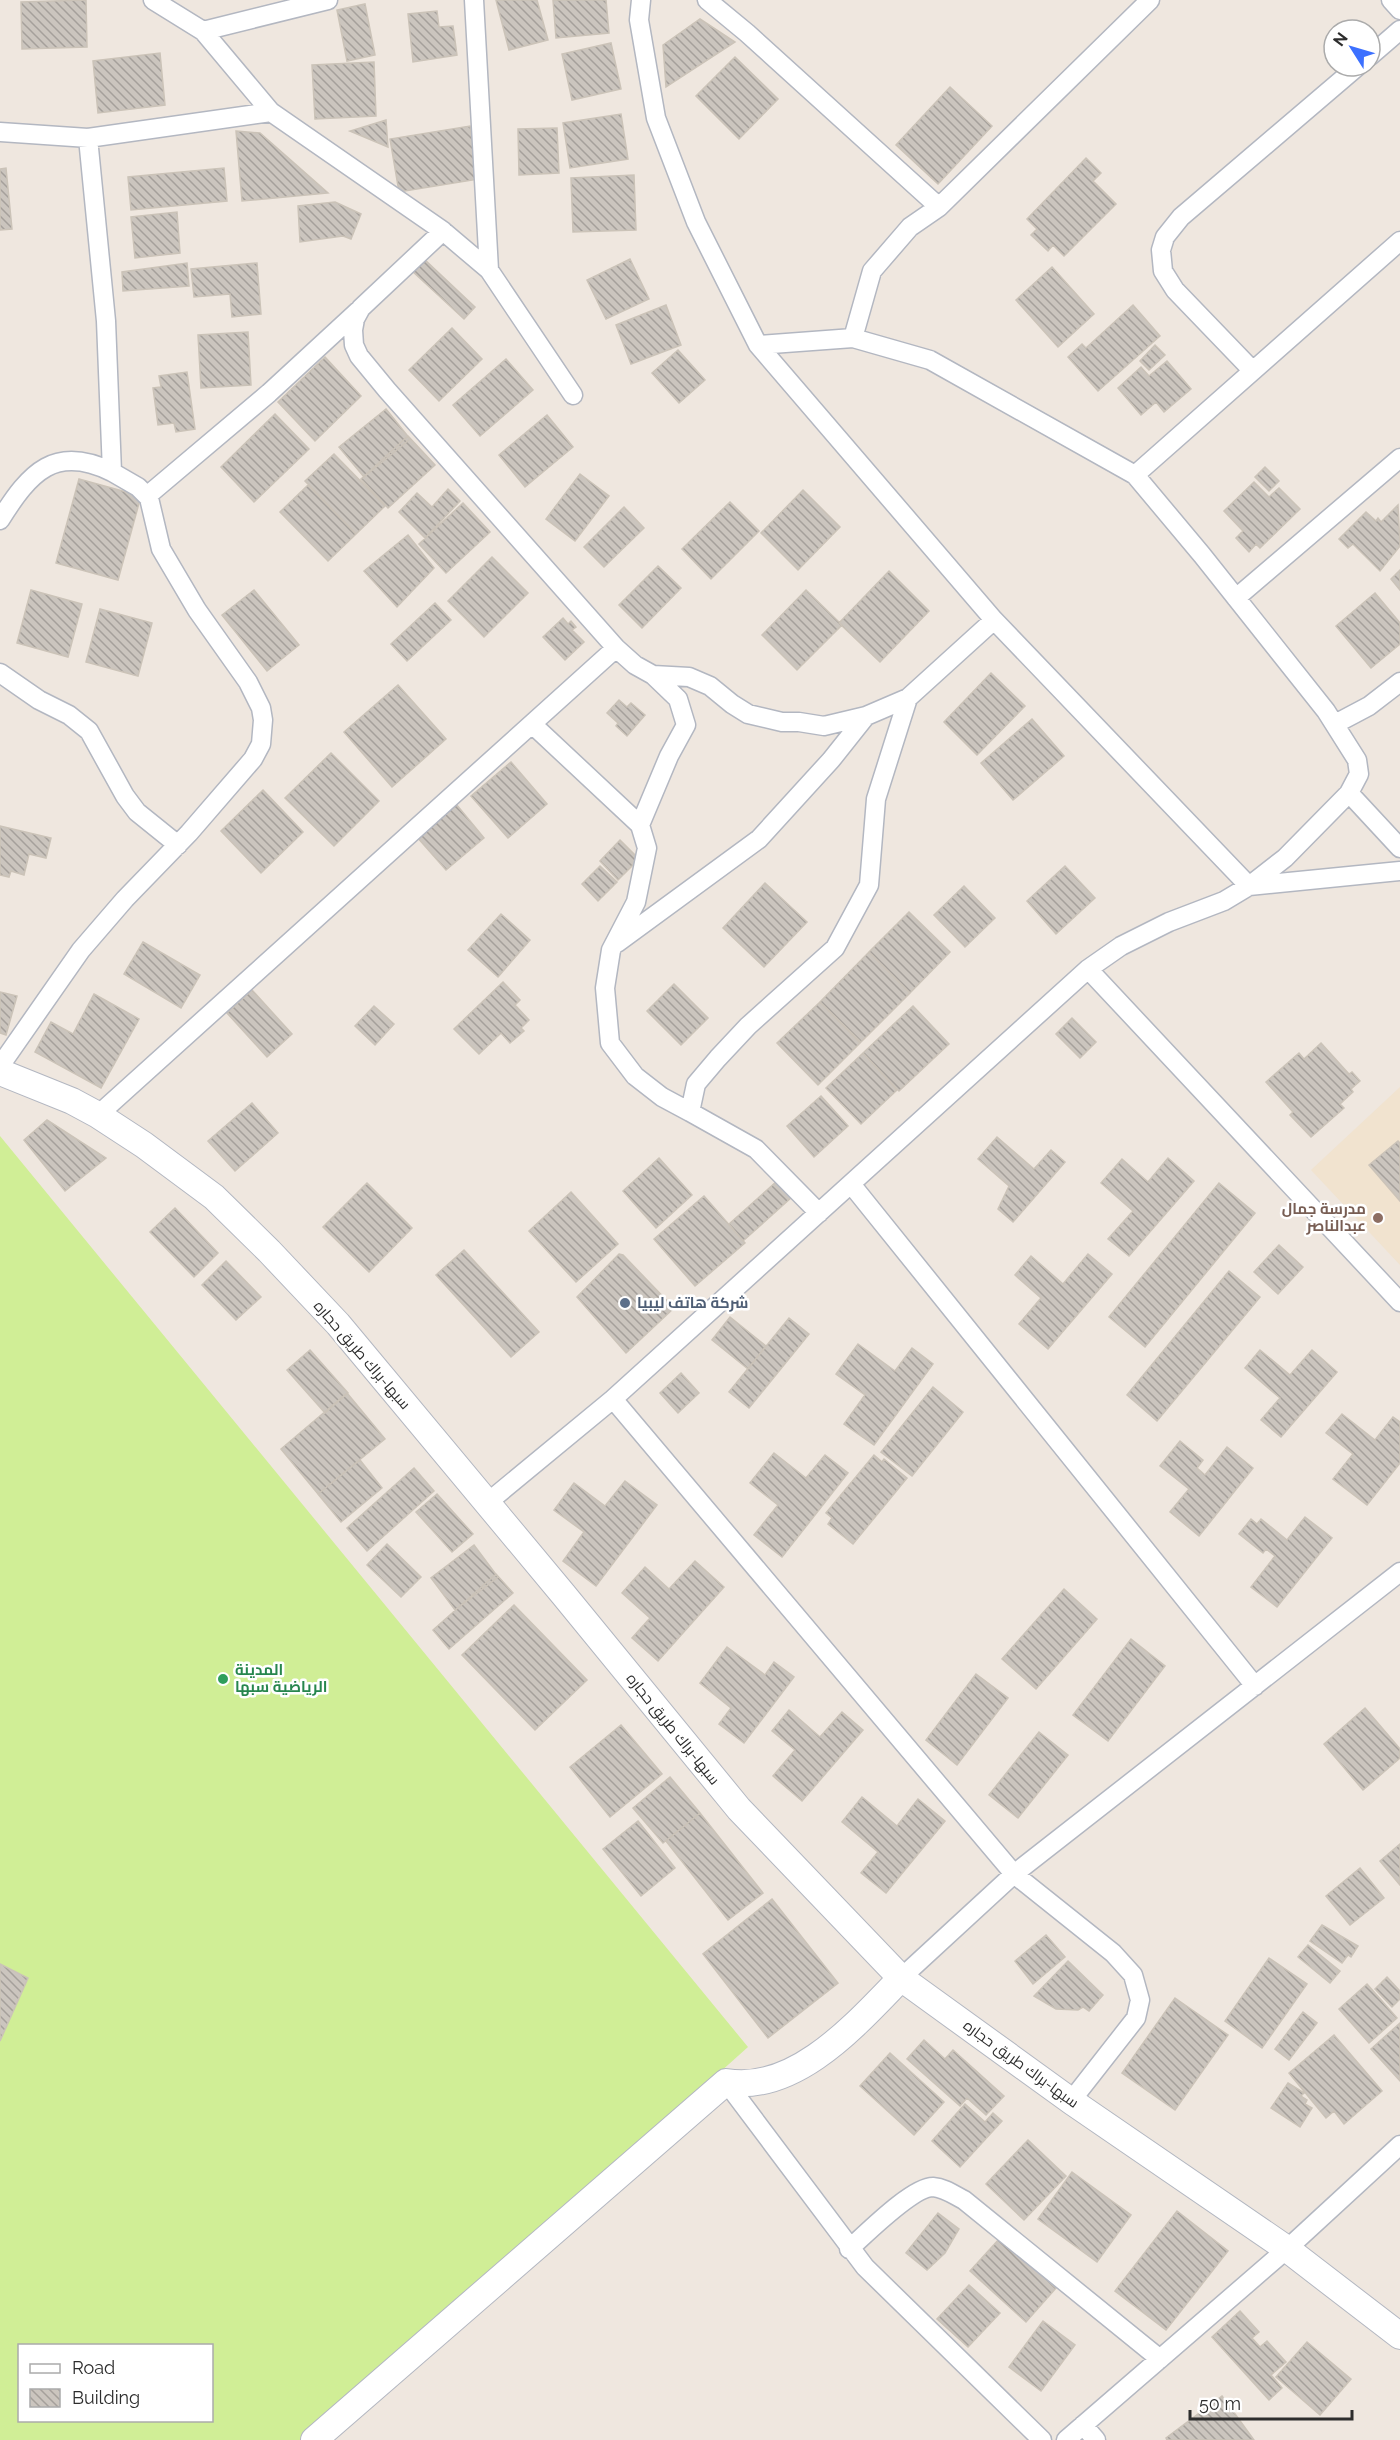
<svg xmlns="http://www.w3.org/2000/svg" width="1400" height="2440" viewBox="0 0 1400 2440" font-family="Raleway,Cairo,sans-serif">
	<style>
		.education { fill: #f1e3cf }
		.pitch { fill: #d0ee96; fill-rule: evenodd }
		.building { fill: url(#building-back-hatch); stroke: #cbc3b8; stroke-width: 1.5 }
		.lines { fill: none; stroke-linecap: round; stroke-linejoin: round }
		.street-casing { stroke: #b3b7c1; stroke-width: 21 }
		.secondary-casing { stroke: #b3b7c1; stroke-width: 28 }
		.street { stroke: #fff; stroke-width: 18 }
		.secondary { stroke: #fff; stroke-width: 26 }
		.education-dot { fill: #8d6e63; stroke: #fff; stroke-width: 2 }
		.service-dot { fill: #5c6f8a; stroke: #fff; stroke-width: 2 }
		.leisure-dot { fill: #2e9e5b; stroke: #fff; stroke-width: 2 }
		.labels { text-anchor: middle; dominant-baseline: central; stroke-width: 5; stroke-linejoin: round; paint-order: stroke }
		.education-label { font-size: 15px; font-weight: bold; fill: #785e54; stroke: #fff; text-anchor: end }
		.service-label { font-size: 15px; font-weight: bold; fill: #4e5e75; stroke: #fff; text-anchor: start }
		.street-label { font-size: 15px; fill: #2d2d2d; stroke: #fff }
		.leisure-label { font-size: 15px; font-weight: bold; fill: #27864d; stroke: #fff; text-anchor: start }
	</style>
	<defs>
		<pattern id="building-back-hatch" width="6" height="6" patternUnits="userSpaceOnUse" patternTransform="scale(1.5)"><rect width="6" height="6" fill="#cbc5be"/><path d="M-1 5l2 2M0 0l6 6M5-1l2 2" fill="none" stroke="#a5a09b"/></pattern>
	</defs>
	<rect width="100%" height="100%" fill="#efe7df"/>
	<path class="education" d="M1400,1087V1265L1311,1170Z"/>
	<path class="pitch" d="M0,1136L748,2047L310,2440H0ZM20,2346H212V2420H20Z"/>
	<path class="building" d="M86,0L87,47L22,49L21,2Z
		M496,0H537L548,40L509,50Z
		M553,0H606L609,33L556,38Z
		M365,4L375,55L347,61L337,10Z
		M437,11L439,27L453,26L457,55L413,62L408,14Z
		M700,19L735,42L666,87L663,45Z
		M611,43L621,89L572,100L562,54Z
		M160,53L165,105L98,113L93,61Z
		M735,57L778,99L739,139L696,96Z
		M374,62L376,116L315,119L312,65Z
		M950,87L992,126L938,184L896,145Z
		M621,114L628,159L570,168L563,123Z
		M386,120L388,147L350,131Z
		M470,126L479,179L399,192L390,139Z
		M557,128L559,173L519,175L518,129Z
		M236,131L260,133L328,193L242,201Z
		M1086,158L1101,173L1093,181L1116,204L1064,256L1053,245L1048,251L1031,235L1037,229L1027,219Z
		M6,168L12,229L0,230V169Z
		M224,168L227,201L131,210L128,177Z
		M634,175L636,230L573,232L571,178Z
		M335,202L361,214L351,239L343,236L300,242L298,206Z
		M177,212L180,253L135,258L131,217Z
		M423,258L475,307L464,319L411,270Z
		M630,259L649,299L606,319L587,280Z
		M187,263L189,286L123,291L122,272Z
		M257,263L261,314L232,317L230,294L194,297L191,269Z
		M1052,267L1094,314L1058,347L1016,300Z
		M666,305L681,345L631,364L616,325Z
		M1133,305L1160,336L1098,391L1068,357L1082,344L1086,348Z
		M452,328L482,359L439,401L409,370Z
		M248,332L251,385L201,388L198,335Z
		M1155,345L1165,355L1149,370L1140,361Z
		M678,350L705,380L679,403L652,373Z
		M325,357L361,396L315,441L278,402Z
		M506,359L533,390L480,436L453,405Z
		M1167,361L1191,389L1164,412L1156,402L1141,415L1118,388L1141,367L1149,376Z
		M187,372L195,429L176,432L174,423L158,425L153,388L161,387L159,376Z
		M386,409L410,439L364,477L339,447Z
		M275,414L309,449L254,502L221,467Z
		M547,415L573,447L525,487L499,455Z
		M408,436L435,465L388,508L361,479Z
		M334,454L385,506L356,534L305,481Z
		M1265,467L1279,481L1269,491L1255,477Z
		M580,474L609,496L575,541L546,519Z
		M79,479L141,496L118,580L56,563Z
		M1254,482L1269,497L1279,488L1300,509L1260,548L1256,544L1249,552L1236,538L1243,531L1224,511Z
		M308,485L356,534L328,561L280,512Z
		M448,489L460,501L425,538L399,512L417,493L432,507Z
		M803,490L840,527L798,570L761,533Z
		M730,502L759,531L711,579L682,549Z
		M463,503L490,532L446,573L419,544Z
		M1398,505L1400,546L1380,571L1353,544L1348,548L1339,539L1366,512L1376,521L1378,518L1381,522Z
		M624,507L644,528L604,567L584,547Z
		M408,535L434,568L397,607L364,571Z
		M492,557L528,593L484,637L448,601Z
		M658,566L681,588L642,628L619,605Z
		M1400,570V590L1391,579Z
		M889,571L929,611L880,662L839,623Z
		M31,590L82,604L68,657L17,643Z
		M254,590L299,645L267,671L222,615Z
		M806,590L842,625L797,670L762,635Z
		M1375,593L1400,623V644L1371,668L1336,626Z
		M435,603L451,620L407,661L391,644Z
		M100,609L152,623L138,676L86,662Z
		M563,618L568,624L571,621L576,627L572,630L584,642L565,660L543,637Z
		M991,673L1025,706L977,755L944,722Z
		M398,685L446,739L392,787L344,732Z
		M619,700L627,707L631,703L645,715L627,736L616,726L618,723L607,713Z
		M1032,719L1064,756L1013,800L981,763Z
		M331,753L379,801L334,846L285,798Z
		M511,762L547,804L508,838L471,796Z
		M263,790L303,832L261,873L221,831Z
		M456,804L484,838L446,870L417,837Z
		M0,826L51,838L46,858L29,854L24,875L11,871L9,877L0,875Z
		M620,840L639,859L618,880L600,861Z
		M600,866L617,882L598,901L582,884Z
		M1065,866L1095,898L1056,934L1027,901Z
		M765,883L807,922L764,967L723,928Z
		M964,886L995,918L965,947L934,915Z
		M909,912L950,952L910,993L869,952Z
		M501,914L530,940L498,977L468,950Z
		M143,942L200,975L181,1008L124,974Z
		M869,952L910,993L861,1042L820,1002Z
		M503,982L520,1000L515,1005L529,1020L521,1028L524,1031L510,1043L501,1033L479,1054L454,1029Z
		M674,984L708,1018L681,1045L647,1011Z
		M252,990L292,1034L267,1057L227,1013Z
		M0,992L17,996L6,1035L0,1033Z
		M94,994L139,1019L101,1088L35,1052L51,1022L73,1034Z
		M820,1002L860,1043L818,1085L777,1043Z
		M374,1006L394,1024L375,1045L355,1026Z
		M913,1006L949,1044L899,1091L863,1053Z
		M1072,1018L1096,1042L1080,1058L1056,1034Z
		M1321,1043L1349,1074L1352,1072L1360,1081L1351,1089L1353,1092L1340,1104L1344,1108L1311,1137L1290,1115L1293,1112L1266,1082L1299,1053L1304,1059Z
		M863,1053L897,1090L861,1124L826,1088Z
		M821,1096L848,1126L814,1157L787,1126Z
		M252,1103L278,1133L235,1171L208,1141Z
		M47,1120L106,1158L65,1191L24,1140Z
		M997,1137L1034,1169L1051,1150L1065,1162L1013,1222L998,1209L1009,1186L978,1159Z
		M1398,1141L1400,1143V1201L1369,1165Z
		M659,1158L692,1195L656,1228L623,1191Z
		M1168,1158L1194,1181L1129,1256L1108,1239L1133,1211L1101,1183L1122,1159L1148,1182Z
		M777,1181L792,1197L743,1241L729,1224Z
		M367,1183L412,1228L369,1272L323,1227Z
		M1219,1183L1255,1213L1145,1347L1109,1317Z
		M571,1192L618,1244L576,1282L529,1231Z
		M704,1196L745,1243L695,1286L654,1239Z
		M175,1208L218,1253L194,1277L150,1232Z
		M1279,1245L1303,1267L1278,1294L1254,1272Z
		M464,1250L539,1332L511,1357L436,1275Z
		M619,1254L623,1255L674,1308L626,1353L577,1297Z
		M1088,1254L1112,1274L1048,1349L1019,1324L1041,1298L1015,1275L1031,1256L1063,1284Z
		M226,1261L261,1297L236,1320L202,1285Z
		M1229,1271L1260,1297L1157,1421L1127,1395Z
		M730,1317L766,1346L748,1369L712,1340Z
		M789,1318L809,1334L749,1408L729,1392Z
		M858,1344L895,1371L912,1348L933,1364L874,1445L844,1424L865,1395L836,1374Z
		M310,1350L348,1393L325,1413L287,1370Z
		M1260,1350L1290,1375L1312,1350L1337,1372L1281,1437L1261,1420L1280,1398L1245,1368Z
		M681,1373L699,1393L678,1413L660,1393Z
		M933,1387L963,1412L912,1476L881,1452Z
		M347,1393L385,1439L318,1494L281,1449Z
		M1342,1414L1375,1440L1393,1417L1400,1422V1463L1367,1505L1333,1479L1353,1454L1326,1433Z
		M1180,1441L1203,1460L1197,1468L1205,1475L1227,1447L1253,1468L1199,1536L1170,1512L1189,1489L1160,1466Z
		M774,1453L806,1478L825,1455L848,1473L782,1557L754,1535L778,1505L750,1483Z
		M874,1455L882,1462L884,1459L907,1478L853,1544L828,1524L832,1518L826,1513Z
		M360,1460L382,1488L341,1522L318,1494Z
		M414,1468L434,1491L367,1551L347,1528Z
		M625,1481L657,1505L596,1586L563,1561L584,1532L554,1510L574,1483L605,1506Z
		M437,1494L473,1534L452,1552L416,1512Z
		M1305,1517L1332,1538L1277,1607L1251,1587L1275,1556L1266,1549L1263,1553L1239,1534L1251,1519L1257,1524L1261,1519L1287,1540Z
		M387,1544L421,1577L401,1597L367,1565Z
		M474,1545L498,1577L455,1610L431,1578Z
		M695,1561L724,1587L658,1661L632,1638L650,1618L622,1593L645,1567L669,1589Z
		M496,1574L513,1593L449,1649L433,1630Z
		M1064,1589L1097,1619L1036,1689L1002,1659Z
		M514,1605L587,1680L535,1730L462,1655Z
		M1131,1639L1165,1666L1108,1741L1073,1715Z
		M727,1647L765,1675L774,1662L794,1677L744,1743L719,1724L731,1708L700,1683Z
		M976,1674L1008,1698L957,1765L926,1740Z
		M1365,1708L1400,1749V1758L1363,1790L1324,1744Z
		M789,1710L820,1737L842,1712L863,1730L802,1801L773,1776L795,1750L772,1731Z
		M621,1725L662,1774L610,1817L570,1767Z
		M1039,1732L1068,1755L1018,1818L989,1795Z
		M670,1777L700,1813L663,1843L633,1808Z
		M862,1797L897,1826L918,1799L945,1821L886,1893L861,1873L878,1852L842,1822Z
		M700,1813L763,1893L728,1920L666,1841Z
		M638,1821L675,1868L641,1896L603,1849Z
		M1400,1844V1885L1380,1861Z
		M1360,1868L1384,1898L1350,1925L1326,1896Z
		M772,1899L838,1983L768,2038L703,1954Z
		M1322,1925L1358,1946L1351,1957L1348,1955L1342,1963L1310,1941Z
		M1046,1935L1065,1957L1033,1984L1015,1961Z
		M1308,1945L1340,1971L1330,1983L1298,1957Z
		M1269,1958L1307,1984L1262,2048L1225,2021Z
		M1068,1961L1103,1995L1089,2011L1083,2007L1078,2010L1056,2009L1034,1996Z
		M0,1964L28,1978L0,2041Z
		M1387,1977L1400,1991V1999L1392,2007L1375,1989Z
		M1367,1984L1397,2018L1369,2043L1339,2009Z
		M1175,1998L1228,2035L1175,2110L1122,2073Z
		M1303,2012L1317,2023L1289,2060L1275,2049Z
		M1400,2023V2081L1371,2049Z
		M1334,2035L1382,2091L1344,2124L1334,2111L1326,2118L1289,2073Z
		M924,2040L945,2059L953,2050L1004,2096L986,2115L967,2098L960,2106L907,2059Z
		M890,2053L944,2102L914,2135L860,2086Z
		M1288,2083L1304,2093L1301,2096L1307,2100L1305,2104L1312,2108L1300,2127L1271,2108Z
		M965,2104L985,2122L993,2113L1002,2121L960,2167L932,2141Z
		M1028,2140L1066,2176L1024,2220L986,2184Z
		M1072,2172L1131,2215L1097,2262L1038,2219Z
		M1177,2211L1228,2251L1166,2330L1115,2291Z
		M938,2213L959,2229L945,2253L927,2270L906,2253Z
		M1000,2238L1056,2288L1026,2322L970,2271Z
		M969,2285L1000,2313L968,2347L937,2319Z
		M1240,2311L1259,2332L1252,2338L1260,2347L1267,2341L1286,2362L1271,2375L1282,2388L1269,2400L1212,2337Z
		M1043,2321L1075,2345L1041,2391L1009,2367Z
		M1307,2342L1351,2379L1320,2415L1276,2377Z
		M1222,2396L1254,2440H1167L1166,2438Z"/>
	<g class="lines">
		<defs>
			<path id="street" d="M153,0L203,31L271,112L443,231L489,270L573,395
				M474,0L489,270
				M641,0L639,20L656,118L696,222L758,345L994,620L1249,886L1400,871
				M707,0L747,33L939,207
				M1391,0L1400,10
				M203,31L328,0
				M1370,56L1400,30
				M0,132L88,138L271,112
				M443,231L361,308L355,319L353,330L354,345L359,356L387,390L616,648L635,665L653,675L678,699L686,725L669,756L640,825
				M758,345L853,338L872,271L910,227L939,207L1150,0
				M1252,370L1175,290L1163,271L1161,250L1165,237L1181,217L1358,66
				M1135,475L1400,241
				M147,496L269,393L358,311
				M0,520C30,472 55,444 112,472
				M1236,598L1400,458
				M0,673L39,700L69,715L89,731L125,796L137,812L178,845
				M653,675L689,677L710,686L732,704L748,714L782,722H799L824,726L866,716L908,698
				M532,724L640,825L647,848L636,902L611,950L605,988L610,1043L635,1076L662,1097L690,1112
				M1335,724L1369,706L1400,682
				M1349,793L1400,848
				M617,943L759,839L831,760L866,716
				M1088,969L1400,1302
				M0,1066L81,950L125,899L189,833L253,759L261,744L263,720L261,708L248,682L197,610L161,549L149,498L138,487L112,472L106,321L88,138
				M98,1115L616,648
				M851,1184L1255,1686
				M819,1213L756,1149L690,1112L696,1084L718,1058L748,1026L835,948L869,885L876,799L908,698L994,620
				M613,1399L1014,1874L1113,1953L1133,1975L1140,2000L1136,2018L1071,2101
				M487,1503L613,1399L1088,969L1121,946L1169,922L1224,901L1249,886L1285,858L1349,793L1359,774L1357,760L1326,711L1202,555L1135,475L930,360L853,338
				M901,1978L1014,1874L1400,1572
				M726,2082L865,2267L1042,2440
				M849,2249C866,2234 912,2187 933,2187C945,2188 954,2195 964,2200L1160,2359
				M1083,2425L1096,2440
				M1066,2440L1287,2249L1400,2145"/>
			<path id="secondary" d="M0,1072L72,1101L98,1115L144,1145L214,1197L269,1251L338,1324L563,1594L739,1809L901,1978L1071,2101L1287,2249L1400,2336
				M314,2440L726,2082C796,2094 857,2023 901,1978"/>
		</defs>
		<use href="#street" class="street-casing"/>
		<use href="#secondary" class="secondary-casing"/>
		<use href="#street" class="street"/>
		<use href="#secondary" class="secondary"/>
	</g>
	<circle class="education-dot" cx="1378" cy="1218" r="6"/>
	<circle class="service-dot" cx="625" cy="1303" r="6"/>
	<circle class="leisure-dot" cx="223" cy="1679" r="6"/>
	<g class="labels">
		<g class="education-label">
			<text x="1366" y="1209">مدرسة جمال<tspan x="1366" dy="17">عبدالناصر</tspan></text>
		</g>
		<g class="service-label">
			<text x="637" y="1303">شركة هاتف ليبيا</text>
		</g>
		<g class="street-label">
			<text transform="translate(362 1355) rotate(49)">سبها-براك طريق حجاره</text>
			<text transform="translate(673 1729) rotate(51)">سبها-براك طريق حجاره</text>
			<text transform="translate(1021 2064) rotate(36)">سبها-براك طريق حجاره</text>
		</g>
		<g class="leisure-label">
			<text x="235" y="1670">المدينة<tspan x="235" dy="17">الرياضية سبها</tspan></text>
		</g>
	</g>
	<rect x="18" y="2344" width="195" height="78" fill="#ffffff" stroke="#ababab" stroke-width="1.5"/>
	<rect x="30" y="2364" width="30" height="9" fill="#ffffff" stroke="#ababab" stroke-width="1.5"/>
	<text x="72" y="2374" font-size="18" fill="#2d2d2d">Road</text>
	<rect x="30" y="2389" width="30" height="18" fill="url(#building-back-hatch)" stroke="#ababab" stroke-width="1.5"/>
	<text x="72" y="2404" font-size="18" fill="#2d2d2d">Building</text>
	<g transform="translate(1352 48) rotate(307)"><circle r="28" fill="#ffffff" stroke="#ababab" stroke-width="1.5"/>
	<path d="M0-4.5L10 22L0 15L-10 22Z" fill="#3c70ff"/>
	<text y="-9" font-size="16" font-weight="bold" text-anchor="middle" fill="#2d2d2d">N</text>
	</g>
	<path d="M1190 2410v9h162v-9" fill="none" stroke="#2d2d2d" stroke-width="3"/>
	<text x="1199" y="2410" font-size="18" fill="#2d2d2d" stroke="#ffffff" stroke-width="4.5" paint-order="stroke">50 m</text>
</svg>
